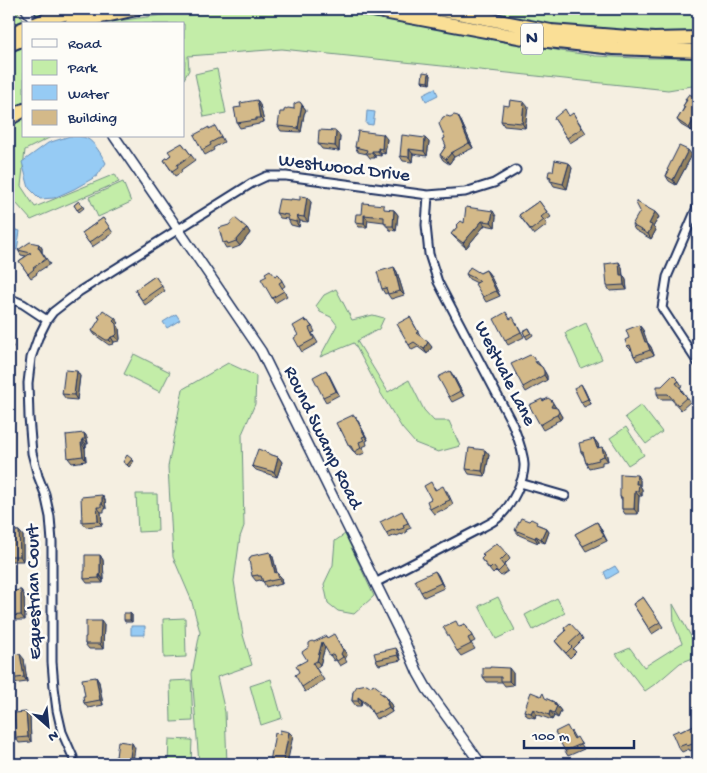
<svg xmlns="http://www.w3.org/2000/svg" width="707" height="773" viewBox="0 0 707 773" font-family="'Gochi Hand',sans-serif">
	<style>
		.green { fill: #c3eda8; stroke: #6f8e83 }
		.water { fill: #96cbf4; stroke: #658db8 }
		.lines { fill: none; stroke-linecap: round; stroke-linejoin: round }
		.minor-casing { stroke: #1b2f5e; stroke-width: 11 }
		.tertiary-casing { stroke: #1b2f5e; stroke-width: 12 }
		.motorway-casing { stroke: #1b2f5e; stroke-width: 16 }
		.minor { stroke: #fdfcf7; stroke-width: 7 }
		.tertiary { stroke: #fdfcf7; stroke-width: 9 }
		.motorway { stroke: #fadf96; stroke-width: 12 }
		.motorway-bridge-casing { stroke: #1b2f5e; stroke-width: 16; stroke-linecap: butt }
		.motorway-bridge { stroke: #fadf96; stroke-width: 12 }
		.wall { fill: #b59f76; stroke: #1b2f5e }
		.shaded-wall { fill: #948260; stroke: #1b2f5e }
		.building { fill: #d3b989; stroke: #1b2f5e }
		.labels { text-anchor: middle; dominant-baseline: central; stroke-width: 5; stroke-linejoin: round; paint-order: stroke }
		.shield { fill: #fdfcf7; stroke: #5f6c8c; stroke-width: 1 }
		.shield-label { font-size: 18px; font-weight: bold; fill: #1b2f5e }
		.street-label { font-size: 19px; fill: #1b2f5e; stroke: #fdfcf7 }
	</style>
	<rect width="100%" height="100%" fill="#f5efe1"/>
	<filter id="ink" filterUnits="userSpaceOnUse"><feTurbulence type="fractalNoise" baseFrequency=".02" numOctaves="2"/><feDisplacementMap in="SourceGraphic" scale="10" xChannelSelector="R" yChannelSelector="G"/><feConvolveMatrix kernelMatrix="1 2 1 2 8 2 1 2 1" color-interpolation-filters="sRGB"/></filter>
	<g filter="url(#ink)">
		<path class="green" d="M9,9H16L24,21L9,27Z
			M32,9H60L37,16Z
			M207,9H336L358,11L561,51L596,56L636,58H698V85L668,90L282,49L188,56L189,70L184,79C184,73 186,57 184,53V24H94Z
			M466,9H698V34L622,32L545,25Z
			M24,45V102L9,110V51Z
			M217,69L226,113L204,117L195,74Z
			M24,117V136H53L25,150L21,186L35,207L115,174L119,182L31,220L9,195V125Z
			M123,182L131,202L98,217L89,197Z
			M336,289L352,320L373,315L384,318L379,329L357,341L388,392L409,380L424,410L434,421H449L460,446L438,452L415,443L402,428L380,392L354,343L320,357L337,325L331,317L320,312L316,306L324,295Z
			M586,323L602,359L581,368L565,333Z
			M134,354L170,372L160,392L124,374Z
			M228,363L256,376L255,404L242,434L244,526L240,537L234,581L243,635L252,665L217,677L225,712L227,764H199L192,674L200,632L191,599L173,557L168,467L183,389Z
			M641,405L662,432L646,444L625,417Z
			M626,427L644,455L628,465L610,438Z
			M136,494H157L158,531L138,532Z
			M345,534L374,596L354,614L338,611L328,603L324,584L333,565L335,541Z
			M498,597L515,630L496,639L479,606Z
			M557,598L565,613L533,630L525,615Z
			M673,604L698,649V666L693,658L680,663L658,682L645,691L616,654L630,648L644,667L682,643L674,624Z
			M185,618L186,657L164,658L163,619Z
			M271,679L282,718L261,725L250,686Z
			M191,680L193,721L171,722L170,681Z
			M169,739L192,740L191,764H168Z"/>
		<path class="water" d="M435,88L438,95L426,101L423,94Z
			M367,111L375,112L373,125L366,124Z
			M70,136C75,136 81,136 86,138C94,141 102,156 106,163L97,176L74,189L54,198L40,199L29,188L22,162L48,143Z
			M12,229L20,231L17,250L9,248Z
			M176,314L180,320L167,328L163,322Z
			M615,566L619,572L607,579L604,572Z
			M131,626H145V635H131Z"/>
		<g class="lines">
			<defs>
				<path id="minor" d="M698,205L667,277L662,308L698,363
					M9,298L23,304L47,320
					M520,483L565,496
					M375,583L483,527C488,524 495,521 499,517C511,506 525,480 524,464C523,449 517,436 512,423L438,282L429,254L426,225L428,195
					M73,757L62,732L57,710L54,687L52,662V542L50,517L45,494L38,476L32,453L29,417L28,383L31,358L38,338L47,320L53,312L80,291L252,183L267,176H286L428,195L465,192L494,183L516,170"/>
				<path id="tertiary" d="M26,9L36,24
					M114,136L178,229L261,351L405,643L418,673L427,689L481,764"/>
				<path id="motorway" d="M367,9L529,39L614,48L698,51
					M437,9L551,31L654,39L698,38
					M47,19L83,9
					M71,24L136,9
					M9,34L24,28
					M9,45L24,39
					M9,119L24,110"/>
			</defs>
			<use href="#minor" class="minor-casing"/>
			<use href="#tertiary" class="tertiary-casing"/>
			<use href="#motorway" class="motorway-casing"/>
			<use href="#minor" class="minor"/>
			<use href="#tertiary" class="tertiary"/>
			<use href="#motorway" class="motorway"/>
			<defs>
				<path id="motorway-bridge" d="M35,24L47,19"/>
			</defs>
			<use href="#motorway-bridge" class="motorway-bridge-casing"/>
			<use href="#motorway-bridge" class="motorway-bridge"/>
		</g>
		<path class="wall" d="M431,75L430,84L424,83L422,81Z
			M698,90V123L693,132L681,125L677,120L684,108L683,106L686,101L685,99L693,96Z
			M300,102L306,110L304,114L301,132L281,131L278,126L284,112L294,109Z
			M260,105L264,122L259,123V124L240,128L237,123Z
			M528,107L525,128L504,126L501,121Z
			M573,113L586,133L570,143L554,118L570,116Z
			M461,121L473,148L454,157L449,164L443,160L440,155L446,146L445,138Z
			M209,129L218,131L224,142L213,148L214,150L205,155L202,150Z
			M336,131L340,136L339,151L322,149L318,144Z
			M425,138L429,142L427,156L413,154L412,162L403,161L400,156Z
			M387,139L385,154L381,153V156L375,155V158H370L367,154L358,152L355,147Z
			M182,143L195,160L181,170L182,172L175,176L164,160L171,155Z
			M692,155L676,185L669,181L666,176L668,171L667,170Z
			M572,168L567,189L554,186L548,176L553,171Z
			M291,200L311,202L308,222L300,221L299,227L291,225L288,219L280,218L276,213Z
			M79,201L84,208L79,212L74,205Z
			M539,201L551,217L545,221L547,225L534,235L519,215Z
			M388,210H394L398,215L396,231L390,230L384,222L368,220L367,227H359L355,222L362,214Z
			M655,212L659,217L653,227L656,230L651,239L635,230L632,225Z
			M496,216L495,227L485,225L466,248L455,238L451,234L458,226L464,223Z
			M103,218L113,233L92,247L82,233Z
			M247,228L250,233L240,246L232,249L230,247L226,248L223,243Z
			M39,244L42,248V252L50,264L36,273L37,274L31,278L19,261L26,256L21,255L18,250Z
			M394,267L397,272L404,295L391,299L387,293L385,294L382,289Z
			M622,267L623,275L626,280L627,290L610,291L607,286Z
			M486,270L490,275L500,296L486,302L483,297L477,283L469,279L466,274L480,273Z
			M278,274L285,286L282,288L287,296L275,303L272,298L275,276Z
			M155,276L165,291L145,305L135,290Z
			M98,317L119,323L117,325L119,328L120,339L119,341L114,342L113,344L109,345L95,335L92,331L100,319Z
			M410,317L421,337L432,347L427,354L418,347L412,350L409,345Z
			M305,319L312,326L315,332L312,333L318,343L302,352L299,347L298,335Z
			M516,322L524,337L508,345L505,340Z
			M639,325L643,330L647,342L651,347L654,355L637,361L634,356L632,350H631L627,346L629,338Z
			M529,328L533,335L527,339L523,331Z
			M9,340L13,347L9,349Z
			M537,361L545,372L547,376V380L526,392L523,387Z
			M329,375L339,395L326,402L323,397Z
			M453,375L464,396L452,402L449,397Z
			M80,376L77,400L66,399L62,394Z
			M679,381L682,386L680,387L690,402L681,410L671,399H660L657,394Z
			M584,389L591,404L584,407L581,402Z
			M543,400H551L562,417L560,420L555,422L556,423L543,430L540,425Z
			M358,421L368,440L366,441L367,445L362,447L365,453L357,456L354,451H353L349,446L343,433L339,429Z
			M84,433L87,437L88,444H86V447L85,448L86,461L72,463L68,458Z
			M594,439L598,444L599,448L606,452L608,461L602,462V465L589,468L586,463L584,456L581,452Z
			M485,450L489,455L485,476L469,474L466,469Z
			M266,452L268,454L278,457L282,462L277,477L256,470L252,466Z
			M640,480V486L642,489V496H639L638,514H625L622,509V500L620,497Z
			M9,486L12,501L9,502Z
			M434,487L436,490L447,491L453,504L449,507V508L443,511L442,510L434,514L430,509L431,499Z
			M102,495L105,500L106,509H104V512H101L102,525L86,527L82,522Z
			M402,511L411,528L406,530L407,532L402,535L401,534L397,536L396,535L389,538L386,533Z
			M597,522L600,527L607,541L586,551L575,534Z
			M539,525L546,528L549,532L545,543L539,541L538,543L519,535L515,530Z
			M9,531H19L23,536V561H11L9,559Z
			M270,552L273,557L277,573L281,577L282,584L274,586L273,585L266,587L263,581H261L260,580L256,581L252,576Z
			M507,554L510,559L504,565L508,571L501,576L496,571L493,574L481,559Z
			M100,555L103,560L104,580H103V583H87L84,579L85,571Z
			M435,571L438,575L444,588L424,597L421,592Z
			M9,588L12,591L21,590L24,595L25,620H11L9,616Z
			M643,597L663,627L652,634L633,604Z
			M132,615V622H125L124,620Z
			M465,624L475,641L471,643L475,649L461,656L457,651L459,626Z
			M104,625L103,649H89L85,644L86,637Z
			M564,628L580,634L583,639L573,649L576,652L570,658L559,646L555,641L566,631Z
			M327,638L337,639L347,655L345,659L347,662L340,666L336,660L334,661L325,647L320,665L316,668L324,680L305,692L302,687L299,672L307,660L309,647L314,642Z
			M399,653L401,660L379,665L376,660Z
			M24,659L27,682L12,684L9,679Z
			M513,673V685L505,686L502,682H487L483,677Z
			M96,677L99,682L103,705L88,708L84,703L85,696Z
			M353,692L384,694L392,706L391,709L392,712L384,717L383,716L376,719L373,714L369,707L362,701L361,706H356L352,701Z
			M547,699L554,702L561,711L558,718L554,716L552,720L536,714L535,718L527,716L524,711Z
			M26,712L30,717L31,742L19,743L16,738Z
			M698,718V748L690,751L689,749L682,752L678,747L680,732L696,724Z
			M571,731L575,738L580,742L584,749L568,756L565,751Z"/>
		<path class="shaded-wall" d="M429,73L431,75L430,84L428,82Z
			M257,100L260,105L264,122L260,118Z
			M524,102L528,107L525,128L522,123Z
			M302,105L306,110L304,114L301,132L298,128L301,109Z
			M458,116L461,121L473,148L469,143Z
			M696,116L698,119V123L693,132L689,128Z
			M336,131L340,136L339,151L335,146Z
			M383,134L387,139L385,154L382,149Z
			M425,138L429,142L427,156L424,151Z
			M378,148L381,153V156L378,151Z
			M409,149L413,154L412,162L409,157Z
			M688,150L692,155L676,185L673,180Z
			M372,151L375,155V158L372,153Z
			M451,153L454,157L449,164L446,159Z
			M569,163L572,168L567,189L563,184Z
			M307,197L311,202L308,222L304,217Z
			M394,210L398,215L396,231L393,226Z
			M493,211L496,216L495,227L491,222Z
			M655,212L659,217L653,227L656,230L651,239L648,234L649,224Z
			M364,215L368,220L367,227L364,223Z
			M297,216L300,221L299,227L296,222Z
			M482,221L485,225L466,248L463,243Z
			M247,228L250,233L240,246L236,241Z
			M39,244L42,248V252L38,247Z
			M619,262L622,267L623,280L620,275Z
			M394,267L397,272L404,295L400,291Z
			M486,270L490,275L500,296L496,291Z
			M623,275L626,280L627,290L624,285Z
			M115,318L119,323L117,325L119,328L120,339L119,341L115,336L113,321Z
			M639,325L643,330L649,347L645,342Z
			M111,337L114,342L113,344L109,340Z
			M428,342L432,347L427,354L424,349Z
			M647,342L651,347L654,355L650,350Z
			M542,367L547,376V380L544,375Z
			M326,370L329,375L339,395L336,391Z
			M77,371L80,376L77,400L74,395Z
			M450,371L453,375L464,396L460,391Z
			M581,384L584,389L591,404L588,399Z
			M551,400L556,408L554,412L551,407Z
			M557,408L562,417L560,420L557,415Z
			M355,416L358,421L368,440L365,436Z
			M84,433L87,437L88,444L85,439Z
			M82,439L86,444V447L83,443Z
			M594,439L598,444L600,453L597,448Z
			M81,443L85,448L86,461L83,456Z
			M602,447L606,452L608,461L604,456Z
			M485,450L489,455L485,476L482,471Z
			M278,457L282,462L277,477L274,472Z
			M132,459L134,461L129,467L127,465Z
			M637,475L640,480V486L642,489V496L638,491L636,484Z
			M9,486L12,501L9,496Z
			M635,491L639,496L638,514L634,509Z
			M102,495L105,500L106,509L102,504Z
			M97,507L101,512L102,525L98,521Z
			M597,522L600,527L607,541L604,536Z
			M546,528L549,532L545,543L541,539Z
			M19,531L23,536V561L20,556Z
			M536,536L539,541L538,543L535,538Z
			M270,552L273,557L277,573L281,577L282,584L275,573Z
			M100,555L103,560L104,580L100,575Z
			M435,571L438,575L444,588L441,583Z
			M99,575L103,580V583L99,578Z
			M21,590L24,595L25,620L21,615Z
			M130,613L132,615V622L130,620Z
			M101,621L104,625L103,649L100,644Z
			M337,639L347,655L345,659L341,654Z
			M322,642L325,647L320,665L317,661Z
			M396,648L399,653L401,660L398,655Z
			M20,654L24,659L27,682L24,677Z
			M509,668L513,673V685L509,681Z
			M96,677L99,682L103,705L100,700Z
			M385,696L392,706L391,709L392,712L389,707Z
			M358,697L362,701L361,706L358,701Z
			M554,702L561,711L558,718L554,713Z
			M533,709L536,714L535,718L531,713Z
			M550,711L554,716L552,720L549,715Z
			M26,712L30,717L31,742L28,737Z
			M289,732L293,736L287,764L283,762Z
			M132,743L135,748L133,762L130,757Z
			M135,758L138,763V764H133Z"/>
		<path class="building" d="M423,72L429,73L428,82L422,81Z
			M697,89L698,90V117L696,116L689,128L677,120L685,107L683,106L687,100L685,99L689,94L693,96Z
			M257,100L260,118H256V120L237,123L234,108L241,107L240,103Z
			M510,100L524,102L522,123L501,121L503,105L509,106Z
			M298,102H300L302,105L301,109L298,128L278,126L280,112H284V110L288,108L294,109V104Z
			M565,109L569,116L573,113L582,128L567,138L554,118Z
			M454,115L458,116L469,143L451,153L446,159L440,155L446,146L443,139L445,138L439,124L443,117L447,116L450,117Z
			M215,126L221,137L210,143L211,145L202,150L194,135L209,127V129Z
			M319,130L336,131L335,146L318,144Z
			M358,131L383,134L382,149L378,148V151H372V153H366L367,150L355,147Z
			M402,135L425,138L424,151L409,149V157L400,156Z
			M182,143L191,155L177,165L178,167L172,171L164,160L171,155L168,151Z
			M679,146L688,150L673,180L666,176L669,171L667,170Z
			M555,160L569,163L563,184L550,181L551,177L548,176L549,171H553Z
			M300,196L307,197L304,217L297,216L296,222L288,220V215L276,213L279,199L291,200V199L300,200Z
			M79,201L83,206L77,210L74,205Z
			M539,201L547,212L541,217L544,220L531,230L519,215Z
			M635,201L655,212L649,224L652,225L648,234L632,225L640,211Z
			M363,203L384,205V209L394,210L393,226H386V223L384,222V217L364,215V223L355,222L356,214H362Z
			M466,207L493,211L491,222L482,221L463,243L451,234L458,226L457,225L461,221L464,223Z
			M103,218L110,228L89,243L82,233Z
			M235,218L247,228L236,241L228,244L227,242L223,243L219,228L229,225Z
			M30,242L39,244L38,247L46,259L33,268L34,269L28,274L19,261L31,253L18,250Z
			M619,262L620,275H623L624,285L607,286L605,264Z
			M394,267L400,291L388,294L386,288L382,289L377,272Z
			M470,267L480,273L486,270L496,291L483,297L475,284L480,281L466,274Z
			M270,270L275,276L278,274L282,281L279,283L284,291L272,298L261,279L267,276L265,273Z
			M155,276L162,286L142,300L135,290Z
			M103,310L115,318L113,321L116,324L117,334L115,336L111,337L109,340H106L92,331L100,318L98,317Z
			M506,312L510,319L513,317L521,332L505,340L494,319Z
			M410,317L418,332L416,333L428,342L424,349L414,342L409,345L397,324Z
			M305,319L306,322L308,321L312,327L309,328L314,339L299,347L294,338L298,335L293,326Z
			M639,325L645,342H647L650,350L634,356L630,345L627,346L625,340L629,338L626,330Z
			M529,328L531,333L525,336L523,331Z
			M530,355L533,357L536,363L542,367L544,371V375L523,387L511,364Z
			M65,370L77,371L74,395L62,394Z
			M326,370L336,391L323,397L313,377Z
			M450,371L460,391L449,397L438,377Z
			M673,375L679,381L676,383L682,390L681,391L687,397L678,405L668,394H657V386H662Z
			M581,384L588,399L581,402L574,388Z
			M548,398L551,400L553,403L551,407L557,408L559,412L557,415L552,417V418L540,425L529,405L542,399L543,401Z
			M353,415L355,416L365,436L362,437L364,440L359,442L361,448L354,452L351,446H349L340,428L339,429L336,423Z
			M84,433L85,439H82L83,443H81L83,456L68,458L66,435Z
			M594,439L597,448L602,447L604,456L598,458L599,460L586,463L583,452H581L579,443Z
			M469,448L485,450L482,471L466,469Z
			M258,449L266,452V453L278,457L274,472L252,466Z
			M127,455L132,459L127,465L123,462Z
			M620,474L637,475L636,484H639L638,491H635L634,509H622V497H620Z
			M431,482L435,490L443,486L450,500L445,502L446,503L439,506L438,505L430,509L427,501L431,499L424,486Z
			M102,495V504H101V507H97L98,521L82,522L81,497Z
			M402,511L408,523L403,525L404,528L398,530V529L394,531L393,530L386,533L380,522Z
			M521,518L529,521L531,519L537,522L536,524L546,528L541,539L536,536L535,538L515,530Z
			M597,522L604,536L583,546L575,534Z
			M9,531H19L20,556H9Z
			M497,543L507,554L500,561L504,566L498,572L493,566L490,569L481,559L484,556L482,554Z
			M270,552L275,573L277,572L279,579L270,581V580L263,582L261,576H258V575L252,576L249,560L251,556Z
			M85,555H100V575H99V578L84,579V571H85Z
			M435,571L441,583L421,592L415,580Z
			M9,588L12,591L21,590V615L9,616Z
			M643,597L660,622L649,629L633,604Z
			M124,613H130V620H124Z
			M86,621H101L100,644H85V637H86Z
			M456,621L459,627L465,624L472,636L468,638L471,644L457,651L443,627Z
			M570,623L580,634L569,644L572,647L566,653L555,641L566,631L564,628Z
			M334,634L343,650L341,654L343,657L337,661L333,654L330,656L322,642L317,661L313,663L320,675L302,687L295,675L299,672L296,666L307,660L302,652L309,647V643L312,641L314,642L326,636L327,638Z
			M396,648L398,655L376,660L374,653Z
			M20,654L24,677L9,679V655Z
			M490,667L509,668V681H501V677H483V668H490Z
			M96,677L100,700L84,703L83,696H85L82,679Z
			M367,684L371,687L373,684L381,690L379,692L385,696L386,699L388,701L387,704L389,707L380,712V711L373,714L368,704L358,697V701H352L353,692L357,686Z
			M531,692L541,696L543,693L545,698L554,702V705L557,706L554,713L550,711L549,715L533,709L531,713L524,711Z
			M26,712L28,737L16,738L14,713Z
			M698,718V742L687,746L686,744L678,747L672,733L679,730L680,732L696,724Z
			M567,726L574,739L577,737L581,744L565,751L555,732Z
			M280,730L289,732L283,762L293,764H268V762H270L275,733L280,734Z
			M118,741L132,743L130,757L135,758L133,764H112L114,757H116Z
			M597,758L600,764H586Z"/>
	</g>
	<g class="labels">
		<rect class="shield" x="521" y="23.5" width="22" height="31" rx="4"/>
		<g class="shield-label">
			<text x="532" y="39">N</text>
		</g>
		<g class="street-label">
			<text transform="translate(344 169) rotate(7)">Westwood Drive</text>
			<text transform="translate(504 374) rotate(63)">Westvale Lane</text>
			<text transform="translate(322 438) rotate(64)">Round Swamp Road</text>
			<text transform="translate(35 592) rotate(-91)">Equestrian Court</text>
		</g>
	</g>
	<rect width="707" height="773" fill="none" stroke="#fdfcf7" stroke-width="30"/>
	<rect x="15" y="15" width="677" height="743" fill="none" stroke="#1b2f5e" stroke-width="2" filter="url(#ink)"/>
	<rect x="22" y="22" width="162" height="115" fill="#fdfcf7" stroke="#a3aaba"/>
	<rect x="32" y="39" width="25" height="8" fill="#fdfcf7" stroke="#a3aaba"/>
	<text x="68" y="48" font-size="15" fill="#1b2f5e">Road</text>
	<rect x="32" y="60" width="25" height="15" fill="#c3eda8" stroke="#a3aaba"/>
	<text x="68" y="72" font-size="15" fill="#1b2f5e">Park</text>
	<rect x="32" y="85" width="25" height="15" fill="#96cbf4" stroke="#a3aaba"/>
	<text x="68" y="98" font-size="15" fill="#1b2f5e">Water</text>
	<rect x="32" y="110" width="25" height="15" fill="#d3b989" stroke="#a3aaba"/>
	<text x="68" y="122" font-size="15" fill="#1b2f5e">Building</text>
	<g transform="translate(48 726) rotate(153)" stroke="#fdfcf7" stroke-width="4" paint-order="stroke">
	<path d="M0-4L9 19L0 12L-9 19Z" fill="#1b2f5e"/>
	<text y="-8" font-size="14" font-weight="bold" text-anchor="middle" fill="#1b2f5e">N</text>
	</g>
	<path d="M524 740v8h110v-8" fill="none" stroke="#1b2f5e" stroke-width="2.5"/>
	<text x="532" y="740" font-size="15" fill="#1b2f5e" stroke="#fdfcf7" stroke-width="4" paint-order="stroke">100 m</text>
</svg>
